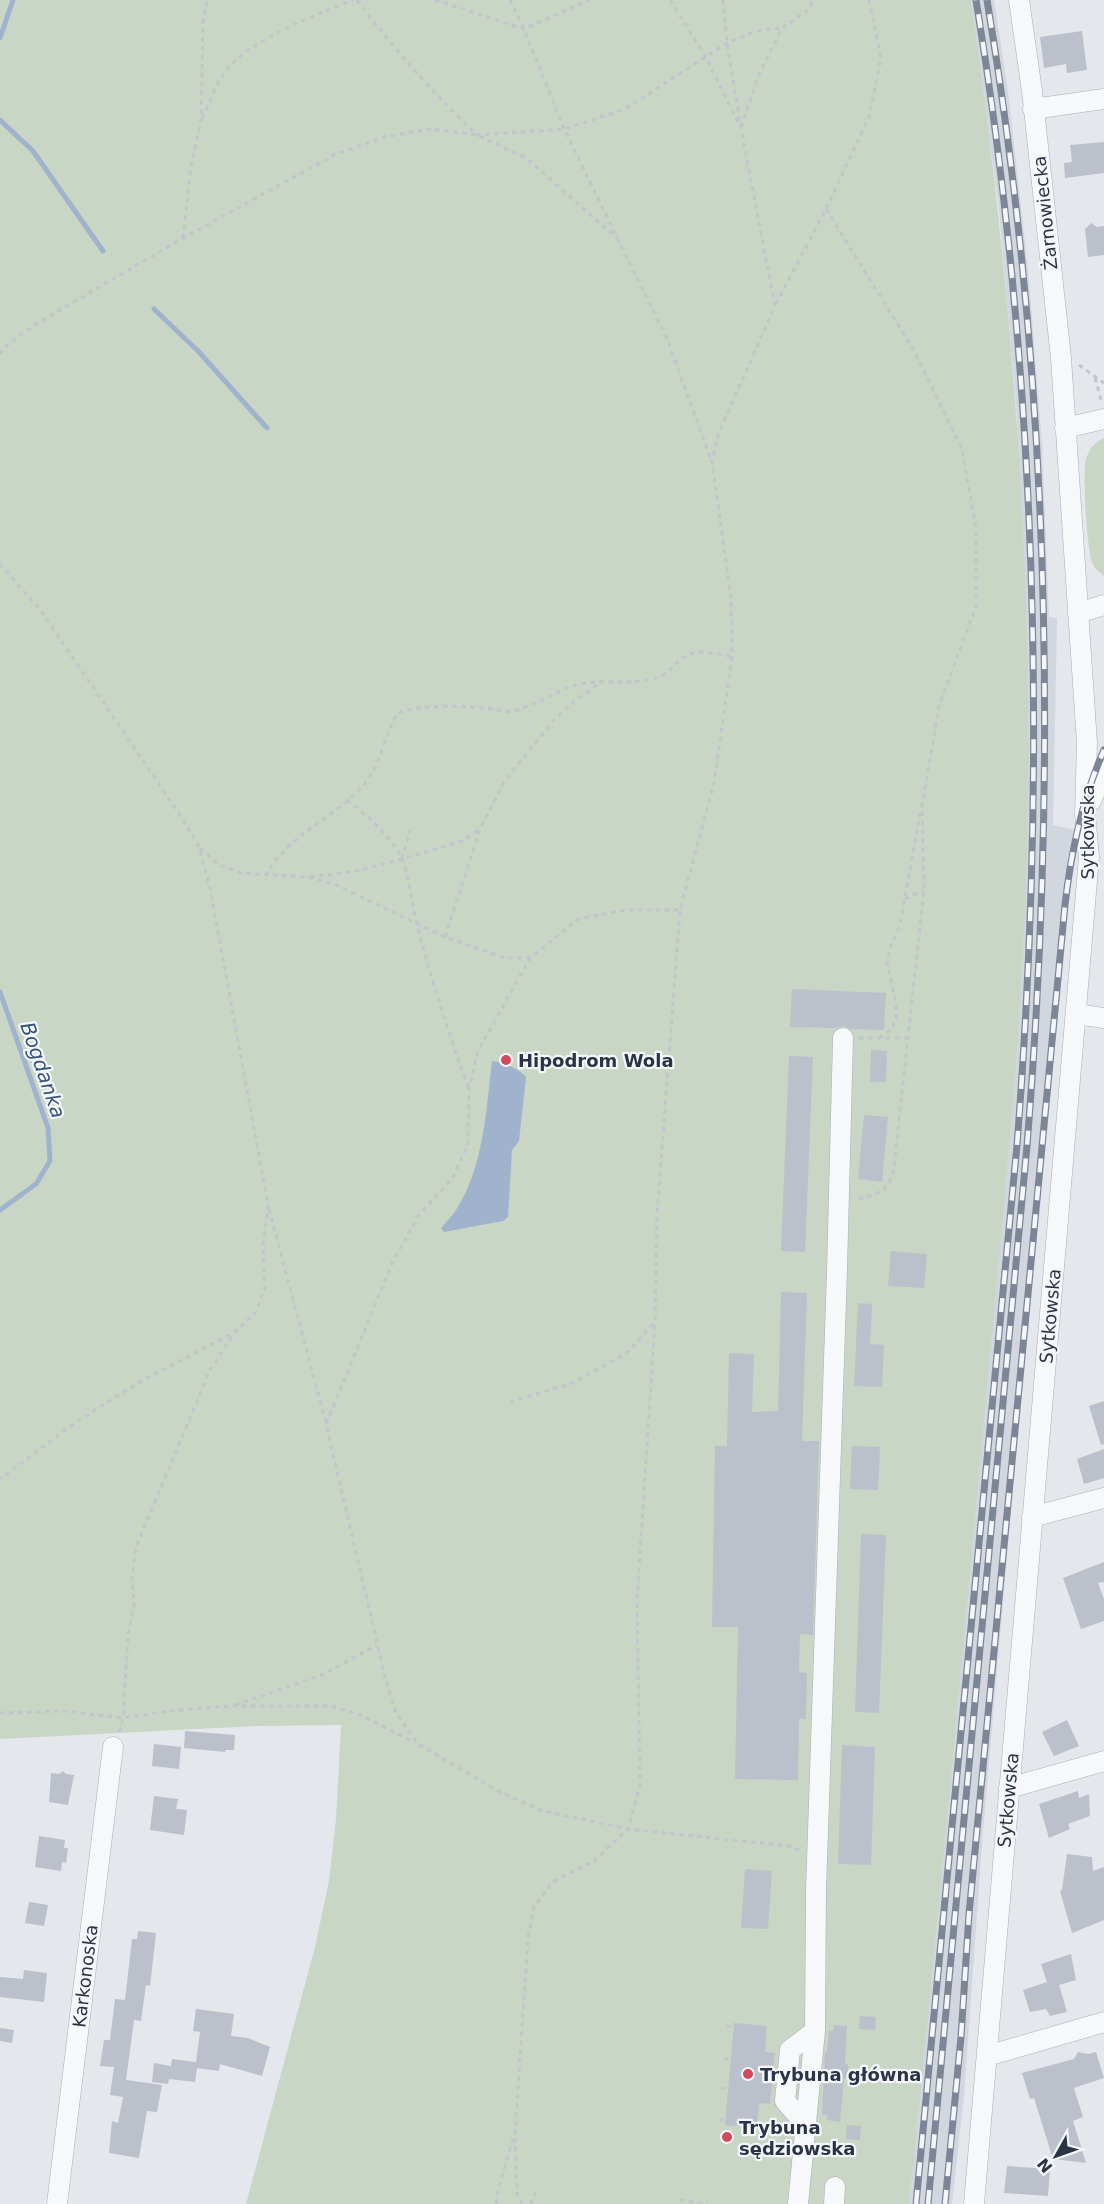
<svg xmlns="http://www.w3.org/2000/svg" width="1104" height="2204" viewBox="0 0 1104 2204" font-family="'DejaVu Sans',sans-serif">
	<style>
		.built { fill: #d2d6de }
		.green { fill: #c9d6c5 }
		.water { fill: #9fb4cc }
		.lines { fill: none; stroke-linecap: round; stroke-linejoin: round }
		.stream { stroke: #9fb4cc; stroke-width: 5 }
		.building { fill: #bbc0ca }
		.minor-casing { stroke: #a9aeb7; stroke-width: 21 }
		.path { stroke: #c2c5cb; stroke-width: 3; stroke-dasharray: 4.5 4.5; stroke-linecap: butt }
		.minor { stroke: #f7f8fa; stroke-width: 20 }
		.rail-casing { stroke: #7d8696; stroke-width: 7 }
		.rail { stroke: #f4f6f9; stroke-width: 4.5; stroke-dasharray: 14; stroke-linecap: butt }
		.poi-dot { fill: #d1495b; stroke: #f4f6f9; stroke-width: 2 }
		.labels { text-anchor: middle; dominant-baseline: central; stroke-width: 4.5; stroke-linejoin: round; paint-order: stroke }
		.street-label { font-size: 18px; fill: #2b3445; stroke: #f4f6f9 }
		.poi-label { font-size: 18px; font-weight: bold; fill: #2b3445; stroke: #f4f6f9; text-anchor: start }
		.water-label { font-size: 20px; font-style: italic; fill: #34527a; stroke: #f4f6f9 }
	</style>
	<rect width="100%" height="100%" fill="#e4e7ec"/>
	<path class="built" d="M971,0H994L1008,91L1028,269L1042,444L1049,617L1057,618L1053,825L1080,831L1069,889L1027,1327L983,1831L964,2095L952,2204H909L1009,1148L1022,971L1028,798L1026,620L1016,403L999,210Z"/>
	<path class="green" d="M0,0H971C1009,264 1031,531 1028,797C1026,1005 1003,1212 984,1418C960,1680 936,1942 909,2204H246L315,1947L329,1881L336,1819L341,1725L257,1726L0,1739Z
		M1104,438V576C1099,572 1094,568 1092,562C1087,548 1082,473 1086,459C1089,449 1095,442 1104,438Z"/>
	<path class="water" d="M492,1061C506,1063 516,1067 526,1077L519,1141L512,1150L508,1217L503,1221L444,1232L441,1228C446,1222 452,1216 456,1210C484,1167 486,1110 492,1061Z"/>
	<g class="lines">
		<path class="stream" d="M0,38L13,0
			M0,120L33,151L103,251
			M154,309L198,351L267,428
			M0,992L48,1128L50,1161L36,1184L0,1210"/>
	</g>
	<path class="building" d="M1082,31L1087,70L1067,73L1066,64L1044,68L1040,37Z
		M1104,142V173L1065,178L1064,163L1072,162L1070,145Z
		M1091,223L1097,227L1104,226V255L1088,257L1085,229Z
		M792,989L886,993L884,1030L850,1029L844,1026L836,1028L790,1027Z
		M871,1050L887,1051L886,1082H870Z
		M789,1056L813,1057L805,1252L781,1251Z
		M864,1115L888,1117L882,1182L858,1179Z
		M891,1251L927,1254L924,1288L888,1286Z
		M781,1292L807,1293L802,1441H819L813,1635L800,1634L799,1672L807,1673L806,1719H799L798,1780L735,1779L738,1627H712L715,1446H727L729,1353L754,1354L752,1412L778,1411Z
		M858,1303L872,1304L870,1344L884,1345L882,1387L854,1386Z
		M1104,1401V1444L1101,1445L1089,1406Z
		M852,1446L880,1447L878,1490L850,1489Z
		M1104,1449V1478L1084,1484L1077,1459Z
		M861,1534L886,1535L879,1713L855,1712Z
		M1104,1562V1582L1098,1583L1104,1599V1621L1081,1629L1063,1578Z
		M1067,1720L1079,1746L1054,1756L1042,1732Z
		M185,1731L235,1735L234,1750H226L225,1752L184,1748Z
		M154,1744L181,1747L179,1769L152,1766Z
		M842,1745L875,1747L871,1865L838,1864Z
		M63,1771L66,1774L74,1775L68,1805L49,1802L51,1773L59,1774Z
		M1078,1791L1079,1798L1089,1794L1090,1816L1068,1824L1070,1829L1049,1838L1039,1804Z
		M154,1796L178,1799L176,1809L187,1810L184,1835L150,1830Z
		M39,1836L65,1840L64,1848H68L66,1863L62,1862L61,1871L35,1867Z
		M1067,1854L1092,1857L1093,1871L1104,1867V1920L1072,1933L1060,1891L1062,1890Z
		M745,1869L772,1871L768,1929L741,1928Z
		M29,1902L48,1905L44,1926L25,1923Z
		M138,1931L156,1933L155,1942L150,1986L146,1985L141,2021L134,2020L126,2080L162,2085L157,2112L147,2111L139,2158L109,2153L112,2121L118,2123L123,2097L110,2095L114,2067L100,2066L104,2040H110L115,1999L125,2000L132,1939H137Z
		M1071,1954L1076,1980L1059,1985L1067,2012L1050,2016L1046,2009L1030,2012L1023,1990L1047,1982L1041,1964Z
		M24,1970L47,1973L44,2002L0,1997V1977L23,1979Z
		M196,2009L234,2014L231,2036L248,2038L270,2047L262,2076L220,2064L219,2071L197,2068L195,2082L169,2079L168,2084L152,2082L154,2063L171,2066L172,2059L196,2062L200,2032L193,2031Z
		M860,2016L876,2017L875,2030L859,2029Z
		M734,2023L767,2026L765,2052L775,2053L770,2104L759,2103L757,2128L725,2125Z
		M834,2025L847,2026L845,2064H848V2078H844L840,2122L827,2120V2115H822L825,2052H827L829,2030L833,2031Z
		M0,2028L14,2030L12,2043L0,2041Z
		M1078,2052L1088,2054L1096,2052L1104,2078L1074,2088L1083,2117L1073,2121L1086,2163L1053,2159L1034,2098L1030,2099L1022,2073L1074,2059Z
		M847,2125L861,2126L860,2140L846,2139Z
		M1007,2166L1050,2169L1048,2196L1004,2193Z"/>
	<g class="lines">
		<defs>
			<path id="minor" d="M1033,109L1104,99
				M1065,428L1104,419
				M1078,613L1104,605
				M1091,801L1104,771
				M1077,1014L1104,1018
				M1032,1517L1104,1498
				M1009,1788L1104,1761
				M987,2056L1104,2022
				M807,2126L785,2101L790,2050L815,2031
				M57,2204L113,1747
				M798,2204L815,2031L816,1890L837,1271L843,1038
				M834,2204L835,2187
				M974,2204L1089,857L1085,814L1087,743L1061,358L1032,91L1019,0"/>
		</defs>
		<use href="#minor" class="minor-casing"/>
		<path class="path" d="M357,0C394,49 433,93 477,135L564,129L625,109L727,43L756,31L782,28
			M435,0L524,29L589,0
			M510,0L524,29L564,129L668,341L711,460
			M670,0L706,57L739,124
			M723,0L727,43L741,128L775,306L719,432L712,461L731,598L732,656L714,783L680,910H625L578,919L530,958L478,1051L469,1089L468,1144L452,1179L419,1215L394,1259L326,1424L386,1681L396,1713L418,1744L498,1791L540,1810L628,1829L789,1846L799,1850
			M202,118C210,104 215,85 225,72C250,39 314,16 353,0
			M741,127L759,74L782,28L808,10L813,0
			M826,209L913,349L962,449L976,528V606L939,706L922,806L924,890L893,1175C886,1192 874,1196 857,1199
			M183,238L191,166L201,121L203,22L207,0
			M776,304L826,209L869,117L881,58L869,0
			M0,354L6,346L33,326L183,238L336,154L383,137L431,129L477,135L526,158L618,239
			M1079,365L1104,383
			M1095,378L1102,403
			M0,564L41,611L184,821L199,847L210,888L268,1205L263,1247L265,1288L256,1312L235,1332L145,1379L82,1418L0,1479
			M347,800C369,817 388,833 401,857C409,873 412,906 417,924C431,980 449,1033 468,1087
			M200,848L218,864L240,873L308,877L334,884L445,937L505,958H529
			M402,859L410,831
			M265,876C288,835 331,820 362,787C379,770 385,733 398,713C423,704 459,706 485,708C494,708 503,713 512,711C535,706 554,691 576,685C605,677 635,688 663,675C669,672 674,665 680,660C695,647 714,654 732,656
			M310,877L357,871L402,859L462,841L478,830
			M905,899L924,890
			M445,937L480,829L504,782L553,721L576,700L602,682
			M859,1038H908
			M879,1038L891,1030L896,1018V1003L887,963L891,945L900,925L920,814
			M269,1209L326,1423
			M510,1402L573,1383L628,1352L653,1324
			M235,1705L322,1675L377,1645
			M0,1713L63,1711L123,1718L169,1711L230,1706H330L361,1715L415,1743
			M119,1732L123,1718L128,1635L134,1604L132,1576L136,1547L210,1370L234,1333
			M727,2026L733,2027
			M724,2059H731
			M721,2088L728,2089
			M719,2120L726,2121
			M515,2138L517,2193L522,2204
			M680,2200L708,2204
			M496,2204L498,2190L515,2133L528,1938L534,1907L552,1882L594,1861L628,1829L640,1785L637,1600L655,1322L657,1215L680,910
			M531,2204L536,2191"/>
		<use href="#minor" class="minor"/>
		<defs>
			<path id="rail" d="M916,2204L1017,1145C1047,763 1038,378 976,0
				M928,2204L1027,1146C1058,764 1050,378 987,0
				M945,2204L961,2037L969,1914L1065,905C1071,851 1082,800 1104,750"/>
		</defs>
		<use href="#rail" class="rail-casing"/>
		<use href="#rail" class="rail"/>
	</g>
	<g class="poi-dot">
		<circle cx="506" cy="1060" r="6"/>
		<circle cx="748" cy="2074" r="6"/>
		<circle cx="727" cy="2137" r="6"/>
	</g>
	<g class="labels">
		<g class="street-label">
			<text transform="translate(1045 213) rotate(-96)">Żarnowiecka</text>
			<text transform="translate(1087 832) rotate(-90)">Sytkowska</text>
			<text transform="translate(1050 1316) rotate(-85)">Sytkowska</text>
			<text transform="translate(1008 1800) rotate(-85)">Sytkowska</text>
			<text transform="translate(85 1976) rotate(-83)">Karkonoska</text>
		</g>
		<g class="poi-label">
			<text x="518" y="1060">Hipodrom Wola</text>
			<text x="760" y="2074">Trybuna główna</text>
			<text x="739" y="2127">Trybuna<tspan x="739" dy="21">sędziowska</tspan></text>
		</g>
		<g class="water-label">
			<text transform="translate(43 1070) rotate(71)">Bogdanka</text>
		</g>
	</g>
	<g transform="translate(1056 2156) rotate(230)" stroke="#f4f6f9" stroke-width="4.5" paint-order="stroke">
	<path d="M0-4.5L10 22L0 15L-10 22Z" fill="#2b3445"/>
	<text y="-9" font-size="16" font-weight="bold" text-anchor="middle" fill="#2b3445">N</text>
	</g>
</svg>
